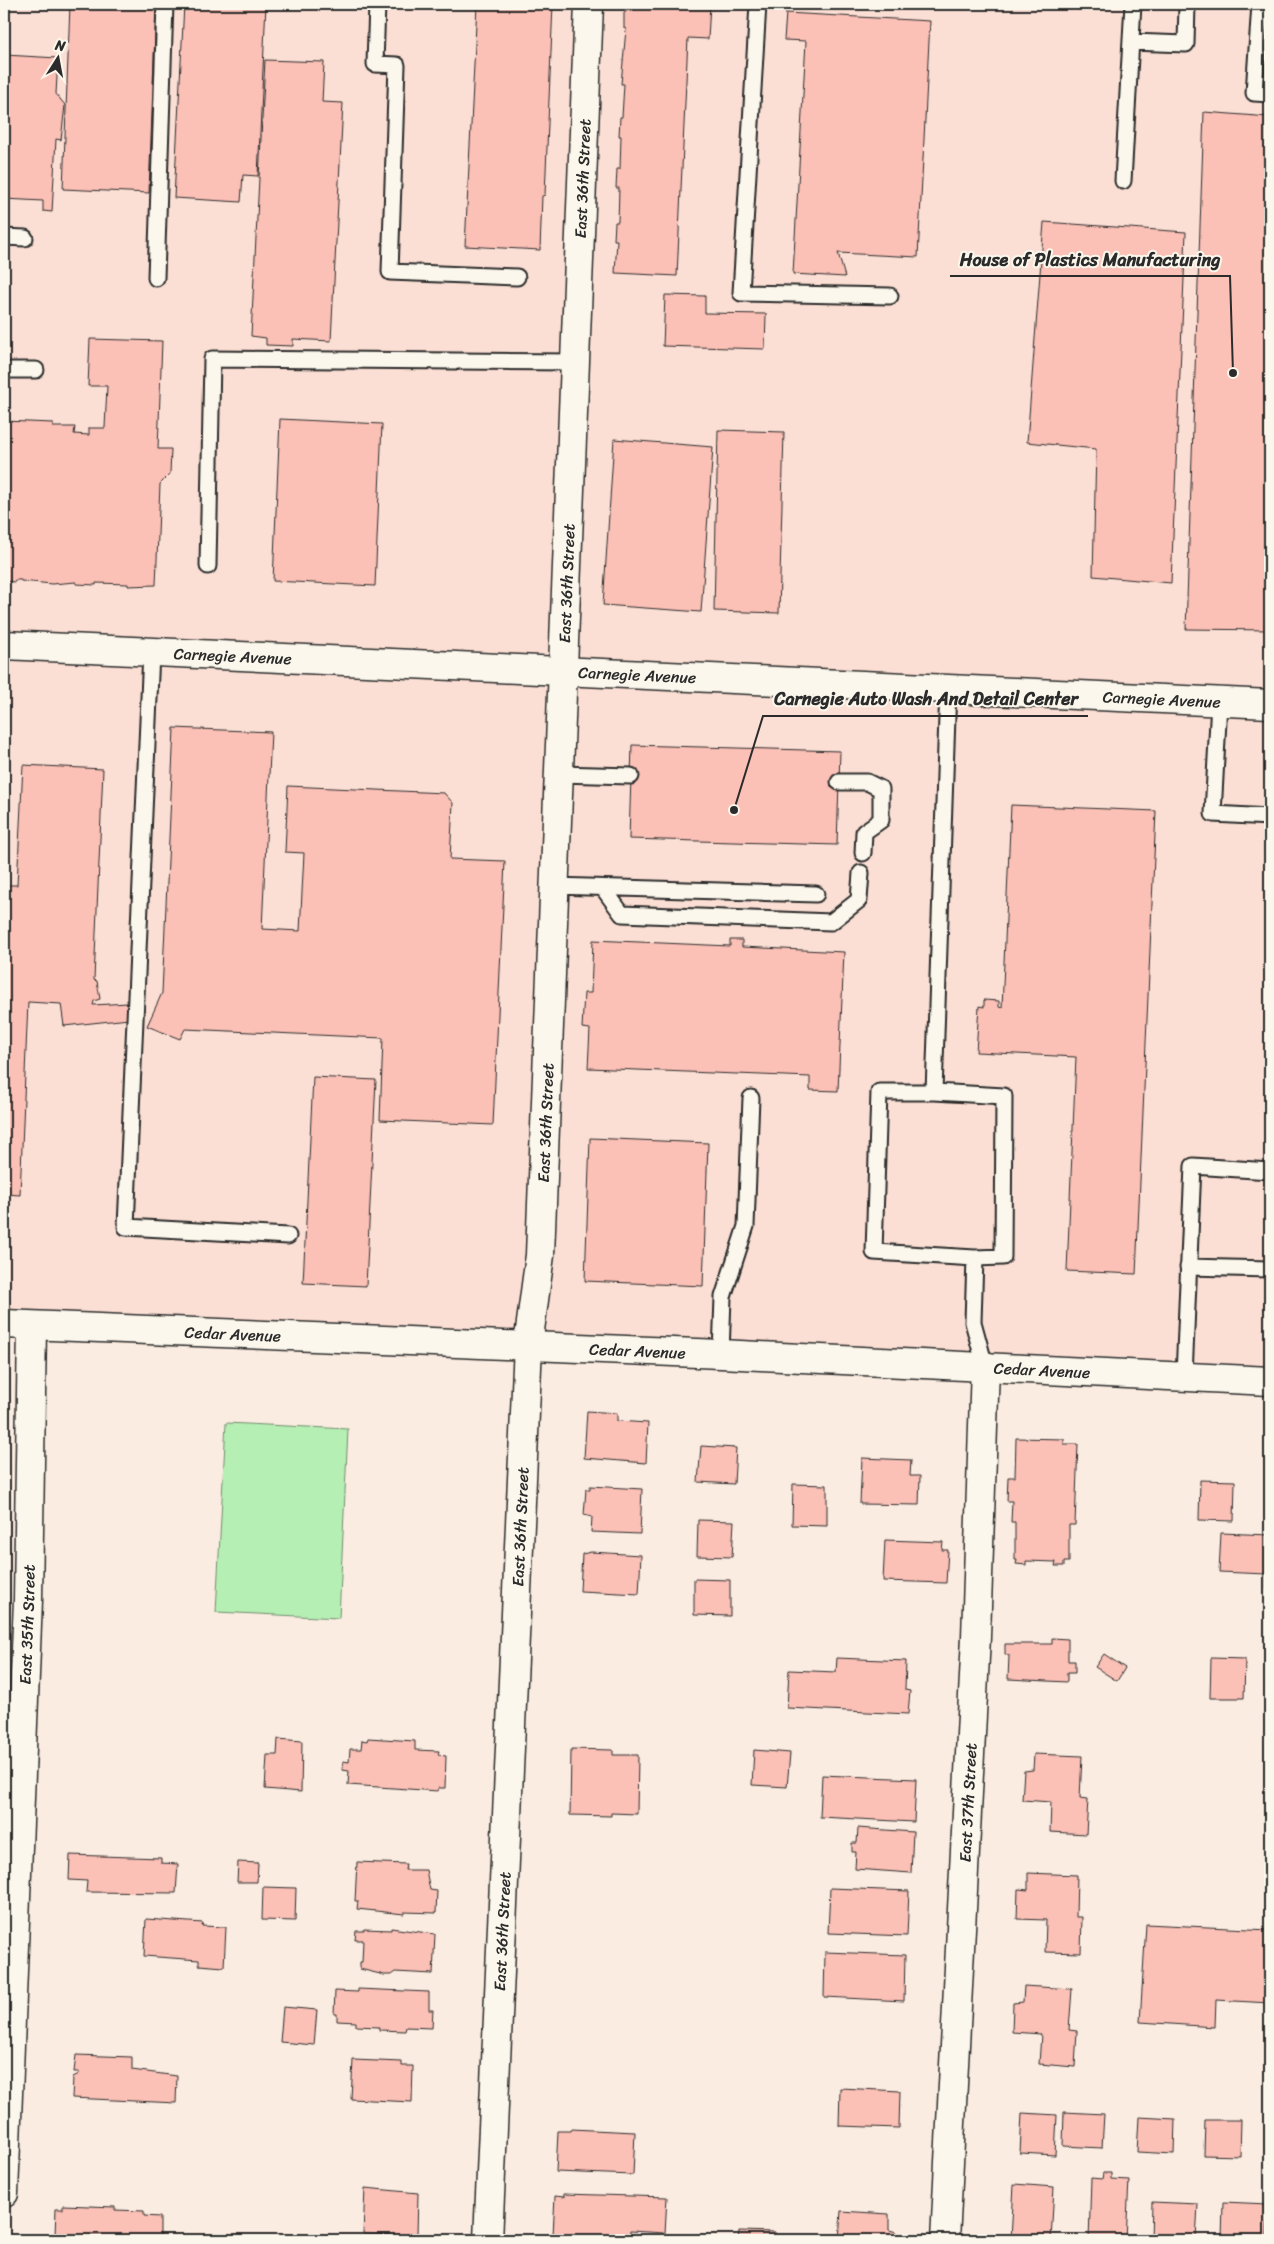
<svg xmlns="http://www.w3.org/2000/svg" width="1274" height="2244" viewBox="0 0 1274 2244" font-family="Sriracha,sans-serif">
	<style>
		.built { fill: #fbdfd4 }
		.green { fill: #b6efb3; stroke: #708d6f }
		.building { fill: #fbc0b6; stroke: #2b2b2b }
		.lines { fill: none; stroke-linecap: round; stroke-linejoin: round }
		.service-casing { stroke: #2b2b2b; stroke-width: 19 }
		.minor-casing { stroke: #2b2b2b; stroke-width: 31 }
		.tertiary-casing { stroke: #2b2b2b; stroke-width: 31 }
		.secondary-casing { stroke: #2b2b2b; stroke-width: 31 }
		.service { stroke: #fbf7ec; stroke-width: 15 }
		.minor { stroke: #fbf7ec; stroke-width: 28 }
		.tertiary { stroke: #fbf7ec; stroke-width: 28 }
		.secondary { stroke: #fbf7ec; stroke-width: 28 }
		.labels { text-anchor: middle; dominant-baseline: central; stroke-width: 4; stroke-linejoin: round; paint-order: stroke }
		.street-label { font-size: 16px; fill: #2b2b2b; stroke: #fbf7ec }
		.leader { fill: none; stroke: #2b2b2b; stroke-width: 2 }
		.callout-dot { fill: #2b2b2b; stroke: #fbf7ec; stroke-width: 2 }
		.callout-label { font-size: 18px; text-anchor: middle; font-weight: bold; fill: #2b2b2b; stroke: #fbf7ec; stroke-width: 4; stroke-linejoin: round; paint-order: stroke }
	</style>
	<rect width="100%" height="100%" fill="#fbece1"/>
	<filter id="ink" filterUnits="userSpaceOnUse"><feTurbulence type="fractalNoise" baseFrequency=".02" numOctaves="2"/><feDisplacementMap in="SourceGraphic" scale="10" xChannelSelector="R" yChannelSelector="G"/><feConvolveMatrix kernelMatrix="1 2 1 2 8 2 1 2 1" color-interpolation-filters="sRGB"/></filter>
	<g filter="url(#ink)">
		<path class="built" d="M4,4H1270V1381L4,1324Z"/>
		<path class="green" d="M226,1423L348,1429L339,1618L216,1612Z"/>
		<path class="building" d="M70,4H156L149,193L63,189Z
			M184,4H266L258,176L243,175L241,202L174,198Z
			M477,4H553L545,195L542,196L540,250L465,246Z
			M627,4H710L708,39L688,38L677,276L615,273L617,240H614L615,222H618L619,188H616L617,169H620L621,136H619L620,117H622L624,84H621L626,29L624,28V12H626Z
			M786,13L930,21L918,257L838,253L845,277L793,274L806,41L784,40Z
			M5,55L58,58L56,94L65,105L61,140L56,139L52,212L43,211V201L4,199Z
			M265,60L324,62L322,102L343,103L331,341L293,339V346L266,345V338L251,336Z
			M1204,112L1270,117V630L1186,629Z
			M1044,222L1186,232L1171,583L1093,576L1096,449L1027,442Z
			M665,295L705,296V313L766,314L765,349L663,346Z
			M90,339L162,341L158,449H171L170,474L160,484L156,585L128,586V584L96,583V585L76,584V582L52,584L21,581V580H15V582L4,581V421L53,423V427H75L74,434L89,435V428H105L107,386H88Z
			M280,419L382,424L375,586L273,581Z
			M718,430L784,432L779,613L714,611Z
			M614,439L713,447L701,612L603,605Z
			M174,728L271,732L262,929L300,931L304,853L285,852L288,786L444,793L453,803L450,859L505,861L493,1125L380,1120L383,1038L185,1029L180,1039L147,1026L162,993Z
			M632,745L840,751L837,845L629,839Z
			M23,765L103,769L94,980L97,981L100,999L94,1001L93,1005L128,1003L129,1019L64,1026L61,1004L28,1002L20,1195L4,1194V885H17Z
			M1011,805L1156,811L1136,1274L1067,1271L1076,1057L976,1052L979,1006L984,1007V1000L999,1001V1007L1002,1008Z
			M593,940L730,946V940H742V947L844,952L838,1091L810,1090V1077L588,1068L590,1029L582,1028L584,993H591Z
			M313,1077L376,1080L366,1286L303,1283Z
			M590,1138L708,1143L703,1286L585,1281Z
			M587,1411L617,1413V1421L648,1423L646,1463L584,1458Z
			M1016,1438L1064,1439V1444H1078L1075,1525H1069V1562H1064V1566H1055L1056,1562L1026,1561V1565L1016,1564L1017,1560H1015V1522H1011L1012,1501H1007L1008,1477H1015Z
			M701,1446L736,1448L734,1484L698,1482Z
			M862,1458L911,1460L910,1476H920L919,1505L860,1504Z
			M1200,1480L1235,1481L1234,1521L1199,1520Z
			M793,1484L827,1485V1526L792,1525Z
			M590,1486L642,1489L640,1534L591,1532L592,1517L584,1515L586,1489H590Z
			M698,1520L734,1521L732,1557L697,1556Z
			M1221,1533L1270,1535V1589H1267V1574L1219,1572Z
			M885,1540L943,1542L942,1550H948L946,1583L883,1581Z
			M591,1552L641,1555L639,1594L580,1591L582,1554Z
			M694,1579L730,1580V1616L694,1615Z
			M1052,1638L1068,1639V1661H1075V1673H1067V1682L1008,1679L1009,1655L1005,1654V1644H1052Z
			M1104,1654L1125,1668L1117,1681L1095,1667Z
			M837,1658L906,1661L905,1690L910,1691L908,1714L787,1708L789,1670L836,1672Z
			M1211,1658L1245,1659L1244,1698H1210Z
			M368,1738L415,1741V1750L439,1751L438,1755L446,1756L445,1788H438V1791L348,1785L349,1771L342,1770L343,1761L349,1762L350,1749H361L362,1740L367,1741Z
			M278,1739L302,1741L301,1792L265,1789L267,1755H277Z
			M571,1749L613,1750V1755H638L637,1814L611,1813V1816L570,1815Z
			M754,1750L790,1753L787,1787L752,1785Z
			M1034,1754L1082,1756L1080,1798L1088,1799L1086,1834L1050,1832L1051,1802L1022,1800L1024,1771L1033,1770Z
			M822,1775L916,1779L914,1822L820,1817Z
			M858,1828L913,1832L911,1873L855,1869L856,1852H852V1843H857Z
			M70,1855L161,1858V1863L178,1864L176,1893L86,1892L87,1881L69,1880Z
			M238,1862L258,1863L257,1882H237Z
			M357,1862L406,1864L405,1870H426L430,1890L437,1891L436,1913L404,1912V1914L357,1909L358,1901H355Z
			M1028,1873L1077,1875L1076,1917H1082L1081,1953L1045,1952L1046,1920L1017,1919L1018,1889L1028,1890Z
			M263,1887L296,1888L295,1921L262,1920Z
			M830,1888L909,1891L907,1936L828,1933Z
			M146,1919L203,1923L202,1926L226,1927L224,1967L199,1965V1960L144,1956Z
			M1146,1924L1270,1930V2003L1216,2000L1215,2027L1140,2022Z
			M391,1928L435,1934L433,1974L395,1972L391,1975H384L360,1969V1962H362L363,1940H355L356,1931H364V1929L391,1930Z
			M825,1952L905,1955L904,2001L824,1997Z
			M1024,1986L1072,1989L1069,2030L1077,2031L1075,2067L1039,2064L1041,2034L1012,2032L1013,2003L1023,2002Z
			M358,1989L429,1992V2010H433L432,2028L406,2027L405,2031L379,2030V2027L356,2026V2022L337,2021V2014H334L335,1991L358,1992Z
			M283,2007L317,2010L314,2045L280,2042Z
			M76,2055L132,2057V2070L177,2076L176,2103L72,2098L73,2077L79,2074V2072H74Z
			M353,2060L402,2062V2066H413L412,2102L351,2099Z
			M840,2088L900,2091L899,2128L839,2126Z
			M1064,2112L1104,2114L1102,2148L1063,2146Z
			M1022,2113L1057,2115L1055,2155L1020,2153Z
			M1139,2117L1175,2119L1174,2154L1137,2152Z
			M1205,2120H1241L1240,2156L1204,2155Z
			M571,2129L635,2132L633,2175L556,2172L558,2131H570Z
			M1103,2173H1111V2179L1129,2180L1126,2240H1089L1091,2178L1102,2179Z
			M1014,2184L1054,2187L1051,2240H1011Z
			M365,2188L418,2193L417,2236L363,2234Z
			M564,2194L667,2197L665,2233L630,2231V2239L553,2235L555,2196L564,2197Z
			M1152,2202L1198,2204L1196,2240H1151Z
			M1223,2202L1268,2204L1267,2240H1222Z
			M63,2205L115,2207V2210L144,2211V2216L160,2217V2239L55,2235L56,2209H63Z
			M841,2211L889,2214V2230L897,2232V2240H839Z
			M739,2231L775,2232V2240H738Z"/>
		<g class="lines">
			<defs>
				<path id="service" d="M377,4L375,64L397,65L390,272L517,277
					M758,4L741,293L890,296
					M1260,4L1254,93L1270,94
					M1131,42L1186,44L1187,4
					M1123,181L1133,4
					M4,237L25,238
					M156,278L165,4
					M4,370H36
					M208,566L212,359L574,362
					M151,652L126,1227L288,1236
					M948,688L934,1092L1004,1096L1003,1257L975,1258L973,1322L985,1366
					M1219,702L1213,814L1270,817
					M559,774L631,776
					M839,782H867L881,789V820L864,832L863,853
					M554,886L816,894
					M603,888L622,914L831,922L859,900L861,873
					M934,1092H879L874,1252L975,1258
					M1188,1267L1270,1269
					M721,1354L723,1297L746,1226L751,1098
					M1184,1376L1193,1166L1270,1171"/>
				<g id="minor">
					<path id="s1" d="M4,2193L28,1600L32,1326"/>
					<path id="s2" d="M488,2240L528,1345L540,1255L589,4"/>
					<path id="s3" d="M945,2240L976,1637L985,1366"/>
				</g>
				<g id="tertiary">
					<path id="s4" d="M4,1324L721,1354L1270,1381"/>
				</g>
				<g id="secondary">
					<path id="s5" d="M4,645L1270,704"/>
				</g>
			</defs>
			<use href="#service" class="service-casing"/>
			<use href="#minor" class="minor-casing"/>
			<use href="#tertiary" class="tertiary-casing"/>
			<use href="#secondary" class="secondary-casing"/>
			<use href="#service" class="service"/>
			<use href="#minor" class="minor"/>
			<use href="#tertiary" class="tertiary"/>
			<use href="#secondary" class="secondary"/>
		</g>
	</g>
	<g class="labels">
		<g class="street-label">
			<text stroke="none"><textPath href="#s2" startOffset="2064">East 36th Street</textPath></text>
			<text stroke="none"><textPath href="#s2" startOffset="1659">East 36th Street</textPath></text>
			<text stroke="none"><textPath href="#s5" startOffset="229">Carnegie Avenue</textPath></text>
			<text stroke="none"><textPath href="#s5" startOffset="634">Carnegie Avenue</textPath></text>
			<text stroke="none"><textPath href="#s5" startOffset="1159">Carnegie Avenue</textPath></text>
			<text stroke="none"><textPath href="#s2" startOffset="1119">East 36th Street</textPath></text>
			<text stroke="none"><textPath href="#s4" startOffset="229">Cedar Avenue</textPath></text>
			<text stroke="none"><textPath href="#s4" startOffset="634">Cedar Avenue</textPath></text>
			<text stroke="none"><textPath href="#s4" startOffset="1039">Cedar Avenue</textPath></text>
			<text stroke="none"><textPath href="#s2" startOffset="714">East 36th Street</textPath></text>
			<text stroke="none"><textPath href="#s1" startOffset="569">East 35th Street</textPath></text>
			<text stroke="none"><textPath href="#s3" startOffset="438">East 37th Street</textPath></text>
			<text stroke="none"><textPath href="#s2" startOffset="309">East 36th Street</textPath></text>
		</g>
	</g>
	<path class="leader" d="M1233 373L1230 276H950M734 810L763 716H1088"/>
	<g class="callout-dot">
		<circle cx="1233" cy="373" r="5"/>
		<circle cx="734" cy="810" r="5"/>
	</g>
	<g class="callout-label">
		<text x="1090" y="266">House of Plastics Manufacturing</text>
		<text x="926" y="705">Carnegie Auto Wash And Detail Center</text>
	</g>
	<rect width="1274" height="2244" fill="none" stroke="#fbf7ec" stroke-width="20"/>
	<rect x="10" y="10" width="1254" height="2224" fill="none" stroke="#2b2b2b" stroke-width="2" filter="url(#ink)"/>
	<g transform="translate(58 58) rotate(11)" stroke="#fbf7ec" stroke-width="4" paint-order="stroke">
	<path d="M0-4L9 19L0 12L-9 19Z" fill="#2b2b2b"/>
	<text y="-8" font-size="14" font-weight="bold" text-anchor="middle" fill="#2b2b2b">N</text>
	</g>
</svg>
